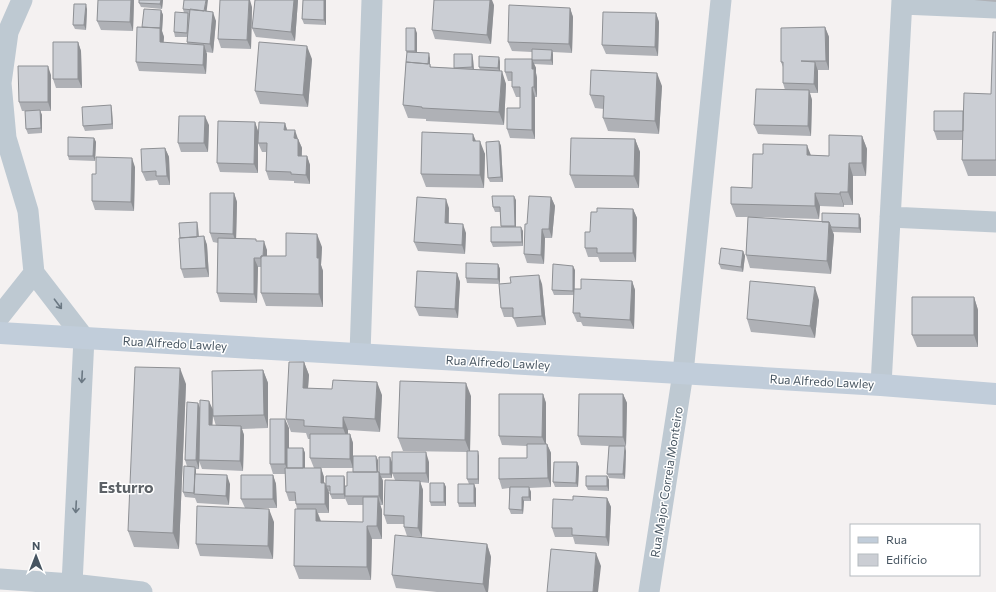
<svg xmlns="http://www.w3.org/2000/svg" width="996" height="592" viewBox="0 0 996 592" font-family="Commissioner,sans-serif">
	<style>
		.lines { fill: none; stroke-linecap: round; stroke-linejoin: round }
		.minor { stroke: #bec9d2; stroke-width: 21 }
		.secondary { stroke: #c1cdda; stroke-width: 22 }
		.wall { fill: #afb1b6; fill-rule: evenodd }
		.shaded-wall { fill: #8e9094 }
		.building { fill: #cbced4; stroke: #8e9094 }
		.oneway { stroke: #6b7883 }
		.labels { text-anchor: middle; dominant-baseline: central; stroke-width: 3; stroke-linejoin: round; paint-order: stroke }
		.street-label { font-size: 12px; fill: #475561; stroke: #fff }
		.district-label { font-size: 16px; font-weight: bold; fill: #5d6267; stroke: #fff }
	</style>
	<rect width="100%" height="100%" fill="#f4f1f1"/>
	<g class="lines">
		<path class="minor" d="M22,0L8,32L1,83L6,138L28,211L34,273L84,338L72,584L69,592
			M902,4L996,8
			M890,217L996,222
			M0,316L34,273
			M360,354L372,0
			M881,385L902,0
			M0,579L72,584L142,592
			M649,592L683,373L721,0"/>
		<path class="secondary" d="M0,333L881,385L996,394"/>
	</g>
	<path class="wall" d="M98,0H134L133,31L101,30L97,21Z
		M139,0H163L162,9L141,7L139,3Z
		M255,0H298L295,41L256,37L252,28Z
		M303,0H326V25L304,24L302,19Z
		M974,0H996V2Z
		M494,5L491,44L435,39L432,30Z
		M252,7L251,49L221,48L218,39Z
		M570,8L573,17L572,53L553,52V65L534,64L536,68V73L537,78V97H535V139L510,138L507,129L520,108V97H516L512,87V81H508L505,72L532,59V52L512,51L508,42Z
		M87,9L86,30L75,29L73,25Z
		M183,9L207,11L216,21L213,53L206,52L207,54L206,74L139,71L136,62L142,27L161,10L163,15L162,31L164,37L163,43L187,44V37H175L174,32L184,13Z
		M656,13L659,22L658,56L606,54L602,45Z
		M825,27L829,37V70H818V93H810L812,100L811,136L758,134L754,125L785,90L783,83V67L781,62Z
		M996,32V176H968L962,160L963,140H937L934,131L991,94Z
		M417,33V53L430,58V64L431,67L454,68L472,54L473,59L474,69L480,70L479,67L499,57L500,62V71L506,84L504,125L426,121V119L408,118L403,105L406,62L407,53L406,51Z
		M78,42L81,51L82,88H56L53,79Z
		M312,59L308,107L260,104L255,91Z
		M51,75V111H40L42,115V133L28,134L26,129L25,111H22L19,102Z
		M662,86L659,134L608,131L603,118L604,109L595,108L590,95Z
		M111,105L112,110L113,129L85,131L83,126Z
		M255,122L258,131V173L220,172L217,163Z
		M285,123L287,130L298,139L302,148V156H307L310,165V184L294,183V181L269,180L266,171V152H262L258,143Z
		M209,125L208,152H181L178,143Z
		M862,136L867,149L866,176H853V205H844V207L820,206L819,219L750,217L822,222L859,214L861,219V233L833,232L834,235L831,274L750,268L746,255L748,217H736L731,204L752,188L811,155L829,156Z
		M94,138L96,142L95,161L69,160L68,156Z
		M635,139L640,152L639,188H575L570,175Z
		M476,141L485,154L484,188L426,187L421,174Z
		M499,141L501,146L503,182H490L488,178Z
		M165,148L169,157L170,185H159L157,180L146,181L142,172Z
		M135,167L134,211L95,210L92,201L96,174Z
		M234,193L237,202L236,238L256,239V241L267,250V256H286L322,247L321,265L323,271V307L266,306L261,293V267H258L257,303L220,302L217,293L218,243L213,242L210,233Z
		M551,197L555,206L552,238H545L544,264L527,263L524,254L527,224Z
		M516,200V227L523,231V246L493,247L491,242L501,227L500,212H495L493,207Z
		M449,208V223L466,233L465,254L418,251L414,242Z
		M633,209L637,218L636,262H600L598,257H588L585,248L597,212Z
		M197,222L198,227L199,237L204,236L207,245L209,277L184,278L181,269L180,238Z
		M743,251L745,256L743,272L721,269L719,264Z
		M498,264L500,269V284H542L546,325L517,327L513,317H504L501,308L499,284L467,283L466,278Z
		M575,270V289H581L632,281L635,290L634,329L583,326L581,322H577L573,313L574,295H554L552,290Z
		M457,273L460,282L458,318L419,316L415,307Z
		M974,297L978,310V347H917L912,335Z
		M819,300L815,338L751,332L747,319Z
		M304,362L309,375L308,388L382,395L380,432L348,430V434H350L353,443V468H314L310,458V439H308L306,433L291,432L286,419Z
		M263,370L268,383V428L242,429L244,435L243,471L202,469L199,461V469H196V474L230,484L229,505L197,503L195,498L185,497L183,492L187,466L185,460L198,403L200,408L212,409ZM213,416L216,426H212Z
		M186,384L179,549L134,547L128,531Z
		M543,394L546,403V444H547L551,453V487L529,488L531,492V501H524L523,514H511L509,509V488L502,489L499,479L527,458V446L502,445L499,436Z
		M623,394L627,403L626,446H617L626,451L625,479L609,478L607,474L609,446L581,445L578,436Z
		M471,396L470,451L479,456V484H474L476,489V507H459L458,503L469,484L467,479V452L403,451L398,438Z
		M289,428V448H303L305,453V468H321L324,477V483L326,486L344,476L345,480V486H347L353,472L378,460V472L390,457L392,478H382L383,481V505H380L382,510V539H372L371,580L299,579L294,566L297,509L296,504V501H289L286,492L285,474H273L270,464ZM328,491H330V494L332,499H345V498L348,505H363V522L321,521L318,513H329Z
		M429,462V483L420,482L423,490L422,537L407,536L404,527V524H387L384,515L395,480L392,473Z
		M577,462L579,467L578,487H555L553,482Z
		M273,475L276,484L277,508H246L274,522L273,559L200,556L196,544L245,508L241,499Z
		M607,476L609,480V491L588,490L586,486Z
		M444,483L446,487V506H431L430,502Z
		M607,498L611,507L609,546L575,544L573,537H555L552,528L573,500Z
		M487,544L491,557L488,592H437L396,588L392,575Z"/>
	<path class="shaded-wall" d="M131,0H134L133,31L130,22Z
		M161,0H163L162,9L160,4Z
		M206,0H208L206,16L204,12Z
		M249,0H250L252,7L251,49L247,40Z
		M294,0H298L295,41L291,32Z
		M324,0H326V25L324,20Z
		M490,0H492L494,5L491,44L487,35Z
		M86,4L87,9L86,30L84,25Z
		M570,8L573,17L572,53L569,44Z
		M161,10L163,15L162,31L164,37L163,52L160,42V30Z
		M213,12L216,21L213,53L210,44Z
		M656,13L659,22L658,56L655,47Z
		M825,27L829,37V70L826,61Z
		M415,28L417,33V55L415,51Z
		M78,42L81,51L82,88L78,79Z
		M204,45L207,54L206,74L203,65Z
		M307,46L312,59L308,107L303,95Z
		M552,50L553,55V65L551,60Z
		M429,53L430,58V70L428,65Z
		M472,54L473,59L474,72L472,67Z
		M499,57L500,62V73L498,68Z
		M532,59L536,68V73L537,78V97L534,87L532,69Z
		M815,62L818,71V93L814,84Z
		M48,66L51,75V111L48,102Z
		M502,71L506,84L504,125L499,112Z
		M657,73L662,86L659,134L655,121Z
		M532,87L535,97V139L532,130Z
		M809,90L812,100L811,136L808,126Z
		M111,105L112,110L113,129L112,124Z
		M40,110L42,115V133L41,128Z
		M205,116L209,125L208,152L204,143Z
		M255,122L258,131V173L254,164Z
		M285,123L288,133L284,130Z
		M295,130L298,139L294,138Z
		M473,134L478,146L473,141Z
		M862,136L867,149L866,176L862,163Z
		M94,138L96,142L95,161L93,156Z
		M298,139L302,148L301,165L298,156Z
		M635,139L640,152L639,188L634,176Z
		M480,141L485,154L484,188L480,175Z
		M499,141L501,146L503,182L501,177Z
		M807,145L812,158L807,155Z
		M165,148L169,157L170,185L167,176Z
		M307,156L310,165V184L306,175Z
		M132,158L135,167L134,211L131,202Z
		M849,163L853,176V205L848,192Z
		M840,192L844,205V207L840,194Z
		M234,193L237,202L236,243L233,234Z
		M815,193L820,206L819,219L815,206Z
		M514,196L516,200V230L515,226Z
		M551,197L555,206L552,238L549,229Z
		M446,199L449,208L448,232L445,223Z
		M633,209L637,218L636,262L633,253Z
		M859,214L861,219V233L859,228Z
		M197,222L198,227L199,245L198,240Z
		M829,222L834,235L831,274L827,261Z
		M463,224L466,233L465,254L462,245Z
		M521,227L523,231V246L522,242Z
		M542,229L545,238L544,264L541,255Z
		M317,234L322,247L321,265L323,271V307L319,294L317,258Z
		M204,236L207,245L209,277L206,268Z
		M264,241L267,250V267L263,258Z
		M743,251L745,256L743,272L741,267Z
		M254,258L258,267L257,303L254,294Z
		M498,264L500,269V284L498,279Z
		M573,266L575,270L574,295L573,291Z
		M457,273L460,282L458,318L455,309Z
		M539,275L542,284L546,325L542,316Z
		M632,281L635,290L634,329L630,320Z
		M815,287L819,300L815,338L810,326Z
		M974,297L978,310V347L974,335Z
		M304,362L309,375L307,401L303,388Z
		M180,368L186,384L179,549L173,533Z
		M263,370L268,383V428L264,415Z
		M377,382L382,395L380,432L375,419Z
		M466,383L471,396L470,453L465,440Z
		M543,394L546,403V446L542,437Z
		M623,394L627,403L626,446L623,437Z
		M209,401L213,410L212,435L209,425Z
		M198,403L201,412L199,469L196,460Z
		M343,417L348,430V441L343,428Z
		M285,419L289,428V469H287L285,464Z
		M241,426L244,435L243,471L240,461Z
		M350,434L353,443V468L350,459Z
		M547,444L551,453V487L548,478Z
		M625,446L626,451L625,479L623,474Z
		M303,448L305,453V474L303,469Z
		M478,451L479,456V484L478,479Z
		M426,452L429,462V483L426,473Z
		M376,456L378,460V479L377,474Z
		M390,457L392,462V478L390,474Z
		M577,462L579,467L578,487L576,483Z
		M195,467L196,471L195,494H194Z
		M321,468L324,477V492L321,483Z
		M379,472L383,481V505L379,496Z
		M227,475L230,484L229,505L226,496Z
		M273,475L276,484L277,508L273,499Z
		M344,476L345,480V499L344,494Z
		M607,476L609,480V491L607,486Z
		M420,481L423,490L422,537L418,528Z
		M325,483L329,492V513L325,504Z
		M444,483L446,487V506L444,502Z
		M474,484L476,489V507L474,503Z
		M529,487L531,492V501L529,497Z
		M378,497L382,510V539L377,526Z
		M522,497L524,501L523,514L522,510Z
		M607,498L611,507L609,546L606,537Z
		M269,509L274,522L273,559L268,546Z
		M316,509L321,522L316,521Z
		M367,526L372,539L371,580L367,567Z
		M487,544L491,557L488,592H486L483,584Z
		M596,553L601,566L598,592H593Z"/>
	<path class="building" d="M98,0H131L130,22L97,21Z
		M139,0H161L160,4L139,3Z
		M184,0H206L204,11L183,9Z
		M220,0H249L247,40L218,39Z
		M255,0H294L291,32L252,28Z
		M303,0H324V20L302,19Z
		M434,0H490L487,35L432,30Z
		M74,4H86L84,25H73Z
		M509,5L570,8L569,44L508,42Z
		M144,9L161,10L160,28L142,27Z
		M190,9L213,12L210,44L187,42Z
		M175,12L188,13L187,33L174,32Z
		M603,12L656,13L655,47L602,45Z
		M137,27L160,28V42L204,45L203,65L136,62Z
		M825,27L826,61H801L815,62L814,84L783,83V62H781V28Z
		M406,28H415V51H406Z
		M993,32H996V160H962L964,93L991,94Z
		M53,42H78V79H53Z
		M259,42L307,46L303,95L255,91Z
		M532,49L552,50L551,60H532Z
		M407,52L429,53L428,64L406,62Z
		M454,54H472V67L454,68Z
		M479,56L499,57L498,68L479,67Z
		M505,59H532V69H534V87H532V130L507,129V108H520V87H512V72H505Z
		M406,62L430,64V67L502,71L499,112L422,108V107L403,105Z
		M18,66H48V102H19Z
		M591,70L657,73L655,121L603,118L604,96L590,95Z
		M756,89L809,90L808,126L754,125Z
		M111,105L112,124L83,126L82,107Z
		M40,110L41,128L26,129L25,111Z
		M934,111H963V131H934Z
		M179,116H205L204,143H178Z
		M218,121L255,122L254,164L217,163Z
		M259,122L285,123L284,130H295L294,138L298,139V156H307L306,175L291,174V172L266,171L267,143H258Z
		M422,132L473,134V141H480V175L421,174Z
		M829,135L862,136V163H849L848,192H840V194L815,193V206L731,204V187L752,188L753,154H763V144L807,145V155L829,156Z
		M68,137L94,138L93,156H68Z
		M571,138L635,139L634,176L570,175Z
		M499,141L501,177L488,178L486,142Z
		M165,148L167,176H156V171L142,172L141,149Z
		M96,157L132,158L131,202L92,201V174H96Z
		M210,193H234L233,234L210,233Z
		M492,196H514L515,226H501L500,207H493Z
		M529,196L551,197L549,229H542L541,255L524,254L525,224H527Z
		M417,197L446,199L445,223L463,224L462,245L414,242Z
		M597,208L633,209V253H597V248H585V232H590L591,212H597Z
		M822,213L859,214V228L831,227L829,222H822Z
		M748,217L829,222L827,261L746,255Z
		M197,222V237L180,238L179,223Z
		M491,227H521L522,242H491Z
		M286,233L317,234V258H319V294L261,293V256H286Z
		M204,236L206,268L181,269L179,238Z
		M218,238L256,239V241H264L263,256H261V258H254V294L217,293Z
		M721,248L743,251L741,267L719,264Z
		M466,263L498,264V279L466,278Z
		M553,264L573,266V291L552,290Z
		M417,271L457,273L455,309L415,307Z
		M539,275L542,316L513,318V308H501L499,284L511,283L510,277Z
		M581,279L632,281L630,320L580,317V313H573L574,289H581Z
		M750,281L815,287L810,326L747,319Z
		M912,297H974V335H912Z
		M289,362H304L303,388L332,389L333,380L377,382L375,419L343,417V428L304,426V420L286,419Z
		M135,367L180,368L173,533L128,531Z
		M263,370L264,415L213,416L212,371Z
		M400,381L466,383L465,440L398,438Z
		M499,394H543L542,437L499,436Z
		M579,394H623V437L578,436Z
		M200,400L209,401V425L241,426L240,461L199,460Z
		M187,402L198,403L196,460H185Z
		M270,419H285V464H270Z
		M310,434H350V459L310,458Z
		M527,444H547L548,478L499,479V458H527Z
		M609,446H625L623,474H607Z
		M287,448H303V468H287Z
		M467,451H478V479H467Z
		M392,452H426V473H392Z
		M353,456H376L377,472H353Z
		M379,457H390V474H380L379,472Z
		M554,462H577L576,483L553,482Z
		M184,466L195,467L194,493L183,492Z
		M285,468H321V483H325V504H296L295,492H286Z
		M347,472H379V496H345V486H347Z
		M195,474L227,475L226,496L194,494Z
		M241,475H273V499H241Z
		M326,476H344V494H330V486H326Z
		M586,476H607V486H586Z
		M385,480L420,481L418,528L404,527V516L384,515Z
		M430,483H444V502H430Z
		M458,484H474V503H458Z
		M510,487H529V497H522V510L509,509Z
		M573,496L607,498L606,537L572,535V528H552L553,499L573,500Z
		M363,497H378L377,526H367V567L294,566L295,509H316V521L363,522Z
		M197,506L269,509L268,546L196,544Z
		M395,535L487,544L483,584L392,575Z
		M551,549L596,553L593,592H547Z"/>
	<defs><path id="oneway-shaft" d="M-6 0H5M1.5-3L5.5 0L1.5 3" fill="none" stroke-width="1.6" stroke-linecap="round" stroke-linejoin="round"/></defs>
	<g class="oneway">
		<use href="#oneway-shaft" transform="translate(58 304) rotate(53)"/>
		<use href="#oneway-shaft" transform="translate(82 377) rotate(93)"/>
		<use href="#oneway-shaft" transform="translate(76 507) rotate(93)"/>
	</g>
	<g class="labels">
		<g class="street-label">
			<text transform="translate(175 343) rotate(3)">Rua Alfredo Lawley</text>
			<text transform="translate(498 362) rotate(3)">Rua Alfredo Lawley</text>
			<text transform="translate(822 381) rotate(3)">Rua Alfredo Lawley</text>
			<text transform="translate(666 482) rotate(-81)">Rua Major Correia Monteiro</text>
		</g>
		<g class="district-label">
			<text x="126" y="486">Esturro</text>
		</g>
	</g>
	<rect x="850" y="524" width="130" height="52" fill="#ffffff" stroke="#b5bbc0"/>
	<rect x="858" y="537" width="20" height="6" fill="#c1cdda" stroke="#b5bbc0"/>
	<text x="886" y="544" font-size="12" fill="#475561">Rua</text>
	<rect x="858" y="554" width="20" height="12" fill="#cbced4" stroke="#b5bbc0"/>
	<text x="886" y="564" font-size="12" fill="#475561">Edifício</text>
	<g transform="translate(36 556)" stroke="#ffffff" stroke-width="3" paint-order="stroke">
	<path d="M0-3L7 15L0 10L-7 15Z" fill="#475561"/>
	<text y="-6" font-size="11" font-weight="bold" text-anchor="middle" fill="#475561">N</text>
	</g>
</svg>
